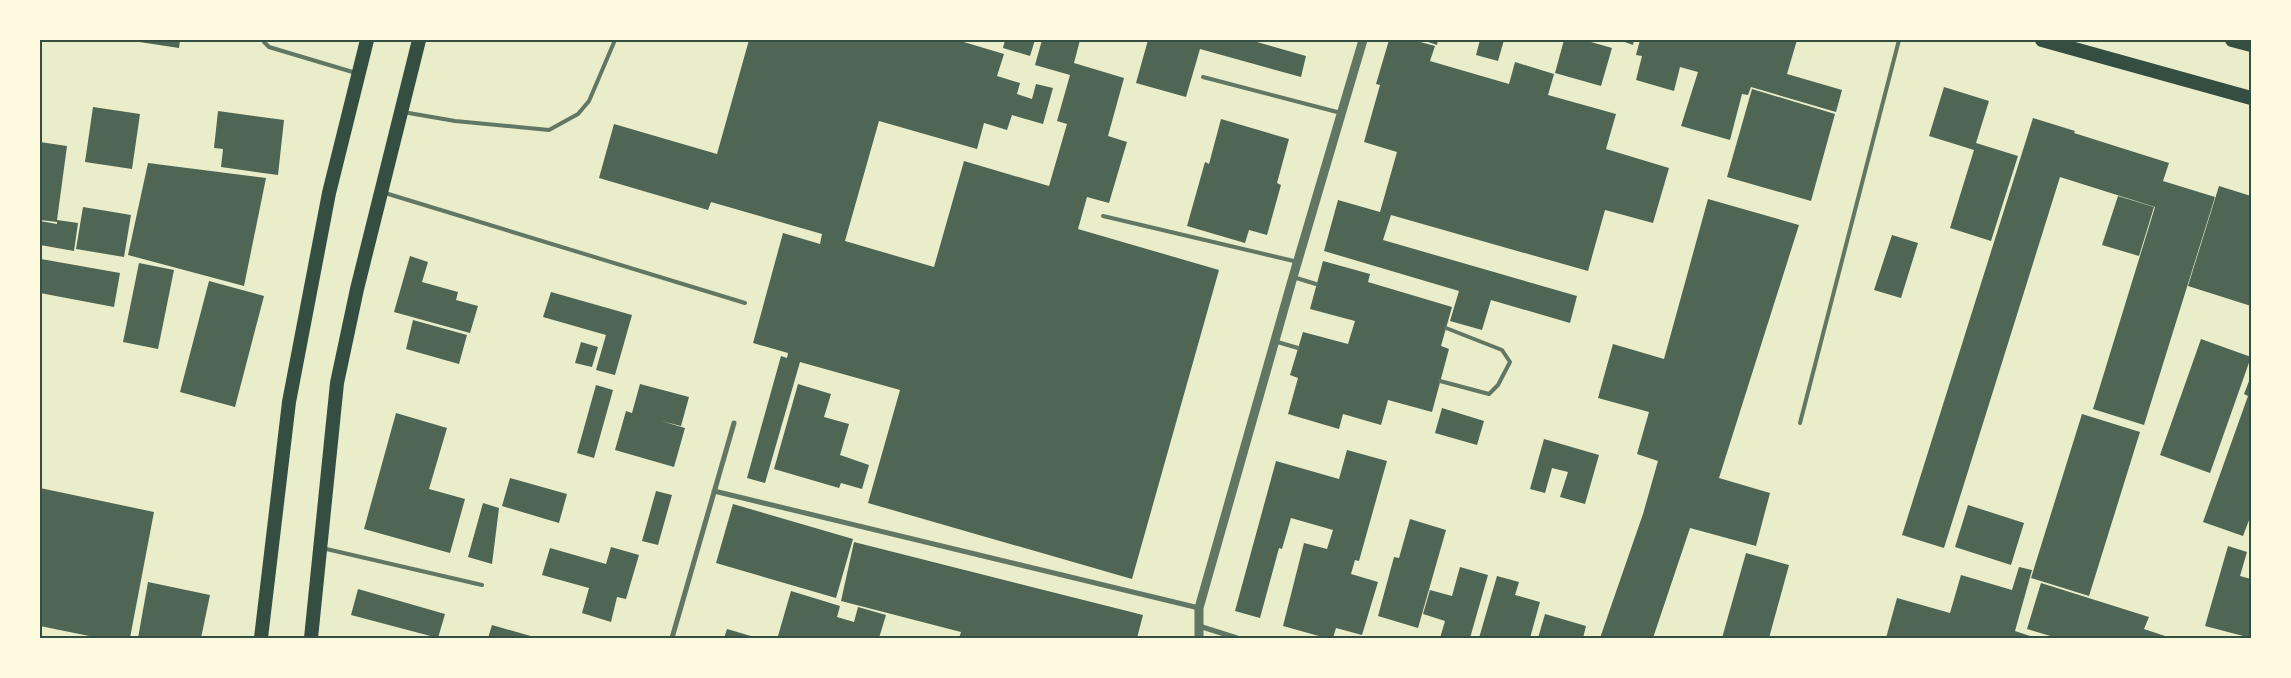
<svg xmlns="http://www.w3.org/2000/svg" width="2291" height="678" viewBox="0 0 2291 678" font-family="'Source Sans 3',sans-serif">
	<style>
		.building { fill: #4f6655 }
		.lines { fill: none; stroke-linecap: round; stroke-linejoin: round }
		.service { stroke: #617663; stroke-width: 4 }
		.minor { stroke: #617663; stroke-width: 5 }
		.tertiary { stroke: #617663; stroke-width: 9 }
		.trunk { stroke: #344e41; stroke-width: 14 }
		.neatline { fill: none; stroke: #344e41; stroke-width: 2 }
	</style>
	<rect width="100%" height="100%" fill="#e9edc9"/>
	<path class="building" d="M126,40H180L179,48Z
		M749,40H957L1004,54L997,76L1020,83L1017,94L1032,99L1036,84L1053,88L1043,124L1012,115L1007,130L984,123L977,149L879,121L845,241L934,267L964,161L1049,186L1067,124L1057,121L1070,75L1035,65L1042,40H1080L1074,63L1124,78L1108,136L1127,142L1109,203L1087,197L1078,229L1219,270L1132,579L868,503L900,390L800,362L765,483L747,478L781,356L787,358L788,353L753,343L783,233L820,244L822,234L711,202L708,210L599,178L614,124L717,154Z
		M1005,40H1035L1030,56L1003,48Z
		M1148,40H1258L1257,42L1306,56L1301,77L1200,49L1186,97L1136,83Z
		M1389,40H1413L1435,46L1430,61L1509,84L1515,62L1554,74L1548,95L1616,114L1606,149L1669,168L1653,223L1605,210L1588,271L1391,215L1383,240L1577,296L1570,323L1491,300L1482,330L1450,321L1459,291L1324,251L1338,200L1380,212L1397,152L1364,142L1380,85L1376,84Z
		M1422,40H1438L1437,45Z
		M1480,40H1504L1498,61L1476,55Z
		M1564,40H1584L1612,48L1601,86L1555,73Z
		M1619,40H1634L1633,45Z
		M1640,40H1797L1787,74L1842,90L1836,112L1751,87L1748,95L1742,94L1730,140L1681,126L1698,72L1680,67L1674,91L1636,80L1642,56L1636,55Z
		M1944,87L1989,101L1976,143L2018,156L1991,241L1950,228L1974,150L1929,136Z
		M1752,89L1835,114L1811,201L1727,177Z
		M93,107L140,114L132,169L85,162Z
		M218,111L284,120L278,175L221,167L223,149L214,148Z
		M2033,118L2075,131L2074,133L2169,163L2163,181L2215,197L2144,425L2093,409L2155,207L2060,177L1944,548L1902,535Z
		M1221,119L1289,139L1277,183L1281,185L1267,235L1249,230L1245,243L1187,226L1205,162L1209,164Z
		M40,142L67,146L57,220L78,223L74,251L40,245V221L57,224V222L40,220Z
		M148,163L266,178L244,286L128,255Z
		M2219,186L2251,196V306L2188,286Z
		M2118,196L2154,207L2139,256L2102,245Z
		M1708,199L1799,225L1719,478L1770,493L1756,546L1690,528L1653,638H1600L1643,514L1658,461L1637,454L1649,412L1598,398L1613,344L1664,359Z
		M83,207L131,215L124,257L76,249Z
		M1892,235L1918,243L1901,298L1874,290Z
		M410,256L428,262L422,282L458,292L456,300L478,306L470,333L394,312Z
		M41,259L120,273L114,307L40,293Z
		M1323,261L1370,274L1368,282L1452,307L1441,346L1449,349L1432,412L1388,400L1381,425L1343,414L1339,429L1288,414L1298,378L1290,375L1303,332L1348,344L1355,321L1310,309Z
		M139,263L174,270L158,349L123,342Z
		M209,281L264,296L235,407L180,392Z
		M551,292L632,315L615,375L596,370L606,335L543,317Z
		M413,320L467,335L459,364L406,349Z
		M2201,339L2251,357L2210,473L2160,455Z
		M581,342L598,347L592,367L575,363Z
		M2251,376V515L2243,536L2203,522L2248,396L2244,394Z
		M640,384L689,397L681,426L661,421L685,428L674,467L615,450L626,411L632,413Z
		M798,384L831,394L824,417L849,424L840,455L869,465L862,489L841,483L839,488L774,469Z
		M596,385L613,390L594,458L577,453Z
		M1442,408L1484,421L1477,445L1435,433Z
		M396,413L447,428L429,489L465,499L450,553L364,529Z
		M2082,414L2140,432L2089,596L2031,578Z
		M1544,439L1599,455L1585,504L1560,497L1568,472L1552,468L1545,493L1530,489Z
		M1347,450L1387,461L1359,561L1355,560L1351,574L1378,582L1362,635L1336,628L1333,638H1326L1283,626L1304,543L1327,549L1333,530L1291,518L1282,549L1279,548L1260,618L1235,611L1276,461L1339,479Z
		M510,478L567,494L559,523L502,506Z
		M40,488L154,512L130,638H99L40,626Z
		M656,491L672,495L658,545L642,541Z
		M483,503L499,508L492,564L468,557Z
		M733,504L853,539L836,598L716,563Z
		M1968,505L2024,523L2011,565L1955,547Z
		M1410,519L1446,530L1418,628L1378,616L1394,557L1399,558Z
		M854,542L1143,615L1137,638H959L961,632L841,601Z
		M2228,546L2247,552L2240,576L2251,579V638L2205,626Z
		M611,547L639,555L626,599L617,597L611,622L582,613L589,588L542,575L550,548L606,564Z
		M1746,553L1789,565L1769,638H1722Z
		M1460,567L1488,575L1470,638H1440L1445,621L1423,614L1430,590L1452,596Z
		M2019,567L2032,570L2015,631L2036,638H1886L1897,598L1950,613L1961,575L2012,590Z
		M1497,576L1519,582L1515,595L1540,602L1530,638H1479Z
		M148,582L210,595L201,638H138Z
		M2041,583L2149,617L2144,629L2171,638H2057L2027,629Z
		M358,589L445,614L438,638L351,615Z
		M791,591L840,606L837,617L854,622L858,607L886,615L879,638H786L778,636Z
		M1545,614L1586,626L1583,638H1538Z
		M492,625L534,637V638H488Z
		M727,629L751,636L750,638H724Z"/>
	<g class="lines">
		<path class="service" d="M264,40V42L269,47L356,73
			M1203,77L1341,113
			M403,112L455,121L549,130L578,114L589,101L615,40
			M385,193L745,303
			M1103,216L1298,262
			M1293,277L1316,284
			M1274,341L1298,348
			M1440,381L1489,394L1498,385L1510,362L1502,350L1446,328
			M1800,423L1899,40
			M322,548L482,585"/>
		<path class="minor" d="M714,491L1199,608
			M1199,626L1237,638
			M672,638L734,423"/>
		<path class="tertiary" d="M1199,638V608L1293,277L1363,40"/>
		<path class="trunk" d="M2042,40L2251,98
			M2232,40L2251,45
			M261,638L289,402L329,193L367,40
			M311,638L337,383L357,289L419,40"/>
	</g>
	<rect width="2291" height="678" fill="none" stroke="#fefae0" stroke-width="82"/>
	<rect x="41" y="41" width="2209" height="596" class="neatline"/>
</svg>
